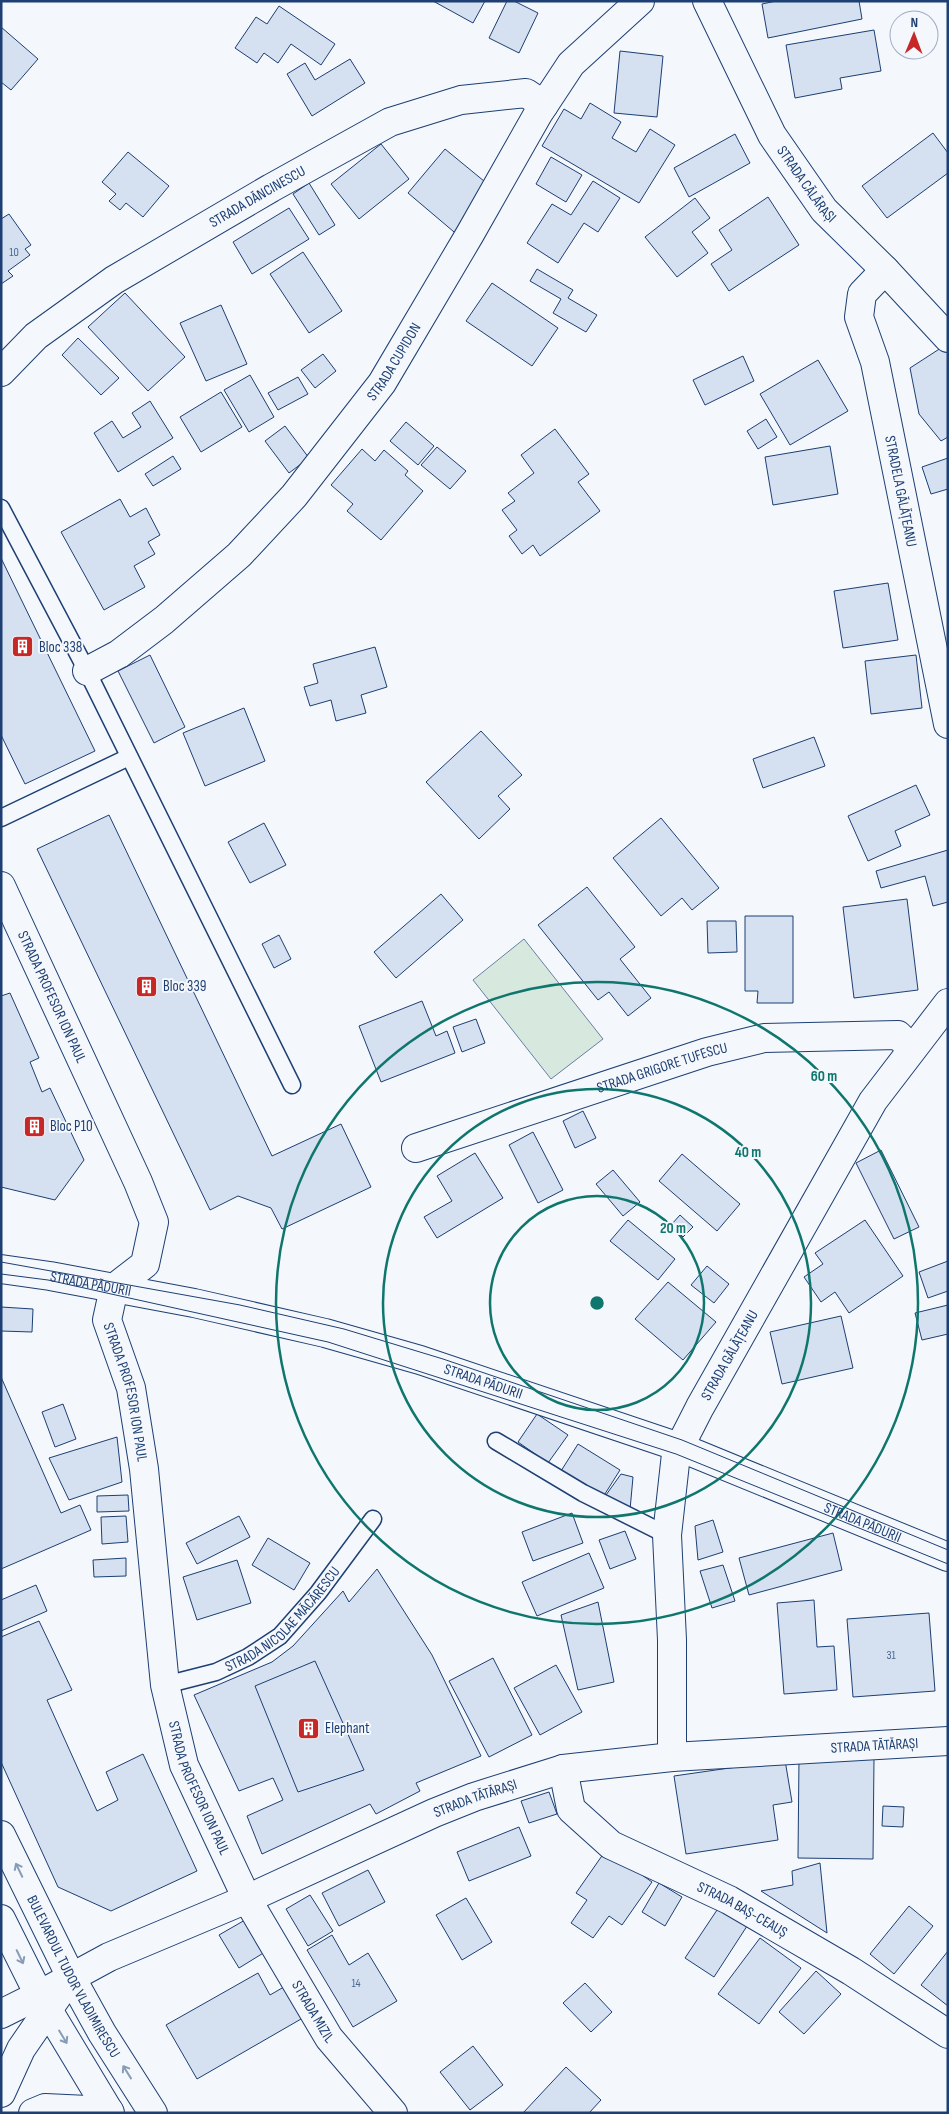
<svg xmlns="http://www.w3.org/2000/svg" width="949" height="2114" viewBox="0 0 949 2114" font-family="'Sofia Sans Condensed',sans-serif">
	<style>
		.green { fill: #d7e8df; stroke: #687fa3 }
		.building { fill: #d5e0f0; stroke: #1d3f73 }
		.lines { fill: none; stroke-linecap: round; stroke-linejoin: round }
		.lane-casing { stroke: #1d3f73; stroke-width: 19 }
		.street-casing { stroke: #1d3f73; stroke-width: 30 }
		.secondary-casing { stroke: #1d3f73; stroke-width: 30 }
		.primary-casing { stroke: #1d3f73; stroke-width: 30 }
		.lane { stroke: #f4f7fb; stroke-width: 16 }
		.street { stroke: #f4f7fb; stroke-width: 28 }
		.secondary { stroke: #f4f7fb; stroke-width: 28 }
		.primary { stroke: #f4f7fb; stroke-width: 28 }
		.tram { stroke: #1d3f73; stroke-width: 1 }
		.oneway { stroke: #889bb7 }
		.ring { fill: none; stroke: #0f766e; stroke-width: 2.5 }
		.labels { text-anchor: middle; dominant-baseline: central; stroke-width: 4; stroke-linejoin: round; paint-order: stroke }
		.number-label { font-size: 12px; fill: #4b6792 }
		.street-label { font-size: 15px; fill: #1d3f73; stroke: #f4f7fb }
		.poi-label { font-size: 15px; fill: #1d3f73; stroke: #f4f7fb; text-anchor: start }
		.centre { fill: #0f766e; stroke: #f4f7fb; stroke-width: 2.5 }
		.ring-label { font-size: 15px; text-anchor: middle; font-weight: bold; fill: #0f766e; stroke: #f4f7fb; stroke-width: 4; stroke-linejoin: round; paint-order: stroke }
	</style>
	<rect width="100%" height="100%" fill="#f4f7fb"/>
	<path class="green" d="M524,939L603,1039L551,1079L473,980Z"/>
	<path class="building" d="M433,1H485L473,23Z
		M507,1H514L538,13L519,53L489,38Z
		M776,1H859L862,19L768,38L762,4Z
		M279,6L335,44L321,65L291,44L278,63L264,53L257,63L235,48L256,17L267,24Z
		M1,27L38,59L11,90L1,82Z
		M874,30L881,71L840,78L842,89L795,98L786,45Z
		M620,51L663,56L657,117L614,113Z
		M350,59L365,83L312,116L287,74L305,63L315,80Z
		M590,103L621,122L612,138L636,152L650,129L675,145L639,203L542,146L564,109L581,119Z
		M933,133L948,153V173L887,218L862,186Z
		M735,134L750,163L689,197L674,168Z
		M381,144L409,179L359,219L331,184Z
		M445,149L490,186L460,237L408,193Z
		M128,152L169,186L143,217L126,203L120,210L109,201L116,194L102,182Z
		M551,157L582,175L566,202L536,184Z
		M593,181L620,198L598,232L584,223L558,263L527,243L552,204L571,215Z
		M309,183L335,225L319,235L293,194Z
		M768,197L799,245L729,291L711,264L732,250L719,230Z
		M695,198L710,218L692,232L708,253L677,277L645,237Z
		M289,208L309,239L252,274L233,242Z
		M9,214L31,245L25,249L30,255L8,271L13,276L1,284V219Z
		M303,252L342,311L309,333L270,274Z
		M537,269L573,290L568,298L597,315L586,332L553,313L561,299L530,281Z
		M492,283L558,328L532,366L466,321Z
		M125,293L185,357L148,391L88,327Z
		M221,305L247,364L206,381L180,323Z
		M78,338L119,378L101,395L62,355Z
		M944,346L948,350V437L941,441L919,414L910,368Z
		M323,354L336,371L315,388L301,370Z
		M743,356L754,381L705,405L693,380Z
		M818,360L848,411L790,445L760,394Z
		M250,375L274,417L249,432L224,390Z
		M298,377L308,394L278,410L268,393Z
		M221,392L242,427L201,452L180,417Z
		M150,401L173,438L118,472L94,433L112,421L123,438L141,427L132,413Z
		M766,419L777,437L758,449L747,431Z
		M406,422L434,446L418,465L390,441Z
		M285,426L309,458L289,473L265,441Z
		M555,429L589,474L578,482L600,511L540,556L533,545L522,554L509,536L517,530L502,510L515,501L508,493L534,473L521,455Z
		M830,446L838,494L773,505L765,457Z
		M437,447L466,471L450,489L421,465Z
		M362,449L375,461L384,450L408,471L405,475L423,491L381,540L347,511L353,504L331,485Z
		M173,456L181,469L153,486L145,474Z
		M948,458V489L931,494L922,467Z
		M120,499L130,517L146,508L160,535L148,542L155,554L134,566L145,587L104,610L61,532Z
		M1,558L95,751L25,784L1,735Z
		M888,583L898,640L843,648L834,591Z
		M375,647L387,687L361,695L366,713L336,721L331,700L310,706L304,687L318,683L313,664Z
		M150,655L185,727L154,743L118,671Z
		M916,655L922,708L871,714L865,661Z
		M244,708L265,761L205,786L183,733Z
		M481,731L522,775L498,796L510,809L479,839L426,782Z
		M814,737L825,766L763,788L753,759Z
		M916,785L930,815L895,831L901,846L868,861L848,816Z
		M109,815L272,1156L341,1124L371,1187L282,1229L271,1208L238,1196L210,1210L37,849Z
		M661,818L719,888L692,910L682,898L661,916L613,858Z
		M264,823L286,865L250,883L228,842Z
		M948,850V902L933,906L925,876L881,888L876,871Z
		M587,887L635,947L620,959L651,998L628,1016L609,992L598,1000L538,925Z
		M441,894L463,920L396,978L374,952Z
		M907,899L918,990L854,998L843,907Z
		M745,916H793V1003H757L758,991H745Z
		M707,921H736L737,952L708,953Z
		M279,935L291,959L274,968L262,944Z
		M10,993L39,1058L30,1062L42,1092L50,1088L84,1160L55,1200L1,1187V996Z
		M422,1001L436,1036L447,1031L455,1053L381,1082L359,1026Z
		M476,1019L485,1043L462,1052L453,1027Z
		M583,1111L596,1138L575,1148L563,1121Z
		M533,1132L563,1190L538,1203L509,1145Z
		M881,1150L919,1227L894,1239L856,1163Z
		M475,1153L503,1198L437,1238L424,1217L452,1201L437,1176Z
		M682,1154L740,1204L717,1231L659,1181Z
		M613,1170L640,1202L623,1216L596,1184Z
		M680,1215L693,1227L683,1237L671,1225Z
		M628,1220L675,1259L658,1280L610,1241Z
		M865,1220L903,1276L849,1313L835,1292L821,1302L804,1277L823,1264L815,1253Z
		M948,1261V1291L928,1298L919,1272Z
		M707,1266L729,1284L714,1303L691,1285Z
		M668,1282L716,1322L683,1360L635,1319Z
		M948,1305V1334L922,1340L915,1313Z
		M1,1307L33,1309L32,1332L1,1331Z
		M841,1316L853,1368L782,1384L770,1332Z
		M1,1377L61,1513L80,1505L91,1530L1,1569Z
		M63,1404L76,1439L55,1447L42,1412Z
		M537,1414L568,1435L548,1463L518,1442Z
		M117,1437L122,1482L69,1500L49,1458Z
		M578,1444L620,1470L603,1497L561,1471Z
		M621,1474L633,1477L630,1510L601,1502Z
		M128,1495L129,1511L97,1512V1496Z
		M572,1513L583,1543L533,1561L522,1532Z
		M126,1516L128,1542L102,1544L101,1517Z
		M239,1516L250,1537L197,1564L186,1543Z
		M713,1520L723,1552L698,1560L695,1526Z
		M625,1531L636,1559L610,1569L599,1540Z
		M833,1533L842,1570L749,1595L739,1558Z
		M268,1538L310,1563L294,1590L252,1565Z
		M589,1553L604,1588L537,1616L522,1582Z
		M126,1558V1576L94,1577L93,1560Z
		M237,1560L251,1603L197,1620L183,1577Z
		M723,1565L735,1601L712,1608L700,1571Z
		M377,1569L432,1655L481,1756L416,1783L420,1791L376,1814L370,1804L262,1854L247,1816L283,1800L273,1778L239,1791L194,1695L272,1662L293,1646L343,1591L349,1602Z
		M36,1585L47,1611L1,1631V1600Z
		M814,1600L817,1647L834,1646L837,1690L784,1694L777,1603Z
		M598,1602L614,1682L578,1690L561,1615Z
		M929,1613L935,1691L853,1697L847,1619Z
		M39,1621L72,1690L47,1700L97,1811L118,1800L106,1772L143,1754L197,1871L111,1911L58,1887L1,1762V1637Z
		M493,1658L532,1735L489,1757L449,1681Z
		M315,1661L364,1770L298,1792L255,1686Z
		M556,1665L582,1712L540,1735L514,1688Z
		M799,1758H874L873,1859L798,1858Z
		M785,1760L792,1802L773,1805L778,1840L686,1854L674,1776Z
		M549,1792L557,1814L529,1823L521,1801Z
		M883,1806L904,1807L903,1827L882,1826Z
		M519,1827L531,1856L469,1881L457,1852Z
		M606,1850L652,1882L622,1925L609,1916L593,1938L571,1923L587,1900L576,1893Z
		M820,1863L827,1933L761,1891L793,1885L792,1871Z
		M368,1870L385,1902L339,1926L322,1893Z
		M659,1883L682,1897L665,1926L642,1912Z
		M310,1895L333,1931L308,1946L286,1909Z
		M466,1898L492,1942L462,1960L436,1915Z
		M721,1904L749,1923L714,1977L685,1958Z
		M909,1906L933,1926L894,1974L870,1954Z
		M245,1920L265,1952L239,1968L219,1935Z
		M332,1935L349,1965L368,1953L397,2001L353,2027L307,1950Z
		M760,1938L801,1968L759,2024L718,1994Z
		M948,1951V2006L921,1985Z
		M816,1971L841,1994L804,2034L779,2012Z
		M258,1973L270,1995L289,1984L308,2015L197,2079L166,2025Z
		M585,1983L612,2012L591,2032L563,2003Z
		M473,2046L503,2085L470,2110L440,2072Z
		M566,2067L601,2100L589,2113H523Z"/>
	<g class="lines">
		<defs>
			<g id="lane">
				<path d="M1,508L87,671L292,1085"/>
				<path d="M1,818L129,757"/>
				<path d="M496,1441L583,1493L667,1535"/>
				<path id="s1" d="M165,1685L216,1672L248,1657L280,1636L318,1593L373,1519"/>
			</g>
			<g id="street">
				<path id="s2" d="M707,1L772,135L824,210L885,270L948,338"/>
				<path id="s3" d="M885,270L862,294L859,317L875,362L948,724"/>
				<path id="s4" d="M1,372L36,336L114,280L271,188L390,122L461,100L526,93L544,105"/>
				<path id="s5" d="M87,671L119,654L164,620L239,555L294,496L382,383L470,234L538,114L571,64L640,1"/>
				<path id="s6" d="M1,886L138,1182L154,1222L145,1264L114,1288L107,1320L131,1388L144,1469L165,1685L184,1765L247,1899L329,2038L393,2113"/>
				<path id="s7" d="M416,1148L707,1052L764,1038L898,1035L912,1049"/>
				<path id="s8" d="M1,1269L50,1276L194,1303L325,1333L420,1360L679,1447L948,1557"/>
				<path id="s9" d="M672,1757V1640L667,1535L676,1454L700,1407L873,1101L948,1003"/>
				<path id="s10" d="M563,1769L571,1809L611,1845L729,1900L851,1971L948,2034"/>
				<path d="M1,2014L39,1995"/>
				<path d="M1,2093L21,2049L61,1991"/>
			</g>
			<g id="secondary">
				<path id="s11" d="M39,1995L109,1957L247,1899L434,1813L474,1797L563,1769L672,1757L948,1741"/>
			</g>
			<g id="primary">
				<path id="s12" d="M1,1835L71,1977L102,2033L153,2113"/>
				<path d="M1,1919L39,1995L110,2113"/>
				<path d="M33,2113L45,2108L109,2111"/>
			</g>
		</defs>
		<use href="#lane" class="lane-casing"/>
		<use href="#street" class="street-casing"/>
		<use href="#secondary" class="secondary-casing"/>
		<use href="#primary" class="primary-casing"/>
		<use href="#lane" class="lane"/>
		<use href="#street" class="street"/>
		<use href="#secondary" class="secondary"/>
		<use href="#primary" class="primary"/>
		<path class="tram" d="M1,1262L240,1305L344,1329L443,1359L682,1440L948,1550
			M1,1274L48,1280L328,1342L676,1454L948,1564"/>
	</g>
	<defs><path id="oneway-shaft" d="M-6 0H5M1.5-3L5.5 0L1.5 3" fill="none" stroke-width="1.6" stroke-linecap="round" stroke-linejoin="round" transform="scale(1.25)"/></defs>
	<g class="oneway">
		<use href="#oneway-shaft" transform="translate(19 1870) rotate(-116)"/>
		<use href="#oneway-shaft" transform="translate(20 1957) rotate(64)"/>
		<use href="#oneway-shaft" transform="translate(63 2037) rotate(59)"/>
		<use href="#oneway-shaft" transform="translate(127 2072) rotate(-122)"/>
	</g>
	<g class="ring">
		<circle cx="597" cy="1303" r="107"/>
		<circle cx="597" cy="1303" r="214"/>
		<circle cx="597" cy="1303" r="321"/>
	</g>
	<defs>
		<symbol id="building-square" viewBox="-11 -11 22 22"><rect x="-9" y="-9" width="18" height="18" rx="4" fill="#c62828" stroke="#f4f7fb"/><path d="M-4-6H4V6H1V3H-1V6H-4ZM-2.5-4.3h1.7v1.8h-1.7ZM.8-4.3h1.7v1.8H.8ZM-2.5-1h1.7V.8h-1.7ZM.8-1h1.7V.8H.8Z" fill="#fff"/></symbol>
	</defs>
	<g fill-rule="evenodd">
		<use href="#building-square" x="10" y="634" width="25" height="25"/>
		<use href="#building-square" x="134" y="974" width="25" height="25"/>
		<use href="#building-square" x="22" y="1114" width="25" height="25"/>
		<use href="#building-square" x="296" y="1716" width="25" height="25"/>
	</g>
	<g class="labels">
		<g class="number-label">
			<text x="14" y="252">10</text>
			<text x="891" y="1655">31</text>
			<text x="356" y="1983">14</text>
		</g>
		<g class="street-label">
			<text stroke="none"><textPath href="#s2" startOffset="209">STRADA CĂLĂRAȘI</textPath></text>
			<text stroke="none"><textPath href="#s4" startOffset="312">STRADA DĂNCINESCU</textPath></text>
			<text stroke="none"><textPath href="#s5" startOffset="440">STRADA CUPIDON</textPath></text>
			<text stroke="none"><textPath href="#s3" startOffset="236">STRADELA GĂLĂȚEANU</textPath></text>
			<text stroke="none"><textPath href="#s6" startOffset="122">STRADA PROFESOR ION PAUL</textPath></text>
			<text stroke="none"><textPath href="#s7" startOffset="259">STRADA GRIGORE TUFESCU</textPath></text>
			<text stroke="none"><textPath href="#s8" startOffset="91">STRADA PĂDURII</textPath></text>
			<text stroke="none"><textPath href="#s9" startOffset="416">STRADA GĂLĂȚEANU</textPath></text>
			<text stroke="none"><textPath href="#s8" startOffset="496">STRADA PĂDURII</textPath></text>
			<text stroke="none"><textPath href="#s6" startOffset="559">STRADA PROFESOR ION PAUL</textPath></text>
			<text stroke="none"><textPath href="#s8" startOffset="901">STRADA PĂDURII</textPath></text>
			<text stroke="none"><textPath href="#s1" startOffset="139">STRADA NICOLAE MĂCĂRESCU</textPath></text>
			<text stroke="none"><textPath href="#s11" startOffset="884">STRADA TĂTĂRAȘI</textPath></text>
			<text stroke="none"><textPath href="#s6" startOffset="964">STRADA PROFESOR ION PAUL</textPath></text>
			<text stroke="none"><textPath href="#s11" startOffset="479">STRADA TĂTĂRAȘI</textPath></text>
			<text stroke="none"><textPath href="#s10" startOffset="241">STRADA BAȘ-CEAUȘ</textPath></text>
			<text stroke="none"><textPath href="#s12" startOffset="159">BULEVARDUL TUDOR VLADIMIRESCU</textPath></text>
			<text stroke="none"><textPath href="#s6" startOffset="1216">STRADA MIZIL</textPath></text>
		</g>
		<g class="poi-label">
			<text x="39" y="647">Bloc 338</text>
			<text x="163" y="986">Bloc 339</text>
			<text x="50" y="1126">Bloc P10</text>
			<text x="325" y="1728">Elephant</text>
		</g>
	</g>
	<circle cx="597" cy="1303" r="8" class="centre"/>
	<g class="ring-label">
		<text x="824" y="1081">60 m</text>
		<text x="748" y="1157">40 m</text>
		<text x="673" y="1233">20 m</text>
	</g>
	<rect width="949" height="2114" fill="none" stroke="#1d3f73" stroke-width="5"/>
	<g transform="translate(914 35) rotate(1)"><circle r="24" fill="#f4f7fb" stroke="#9eadc5"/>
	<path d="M0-4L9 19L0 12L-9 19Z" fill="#c62828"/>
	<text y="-8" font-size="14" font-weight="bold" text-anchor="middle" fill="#1d3f73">N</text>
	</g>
</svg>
